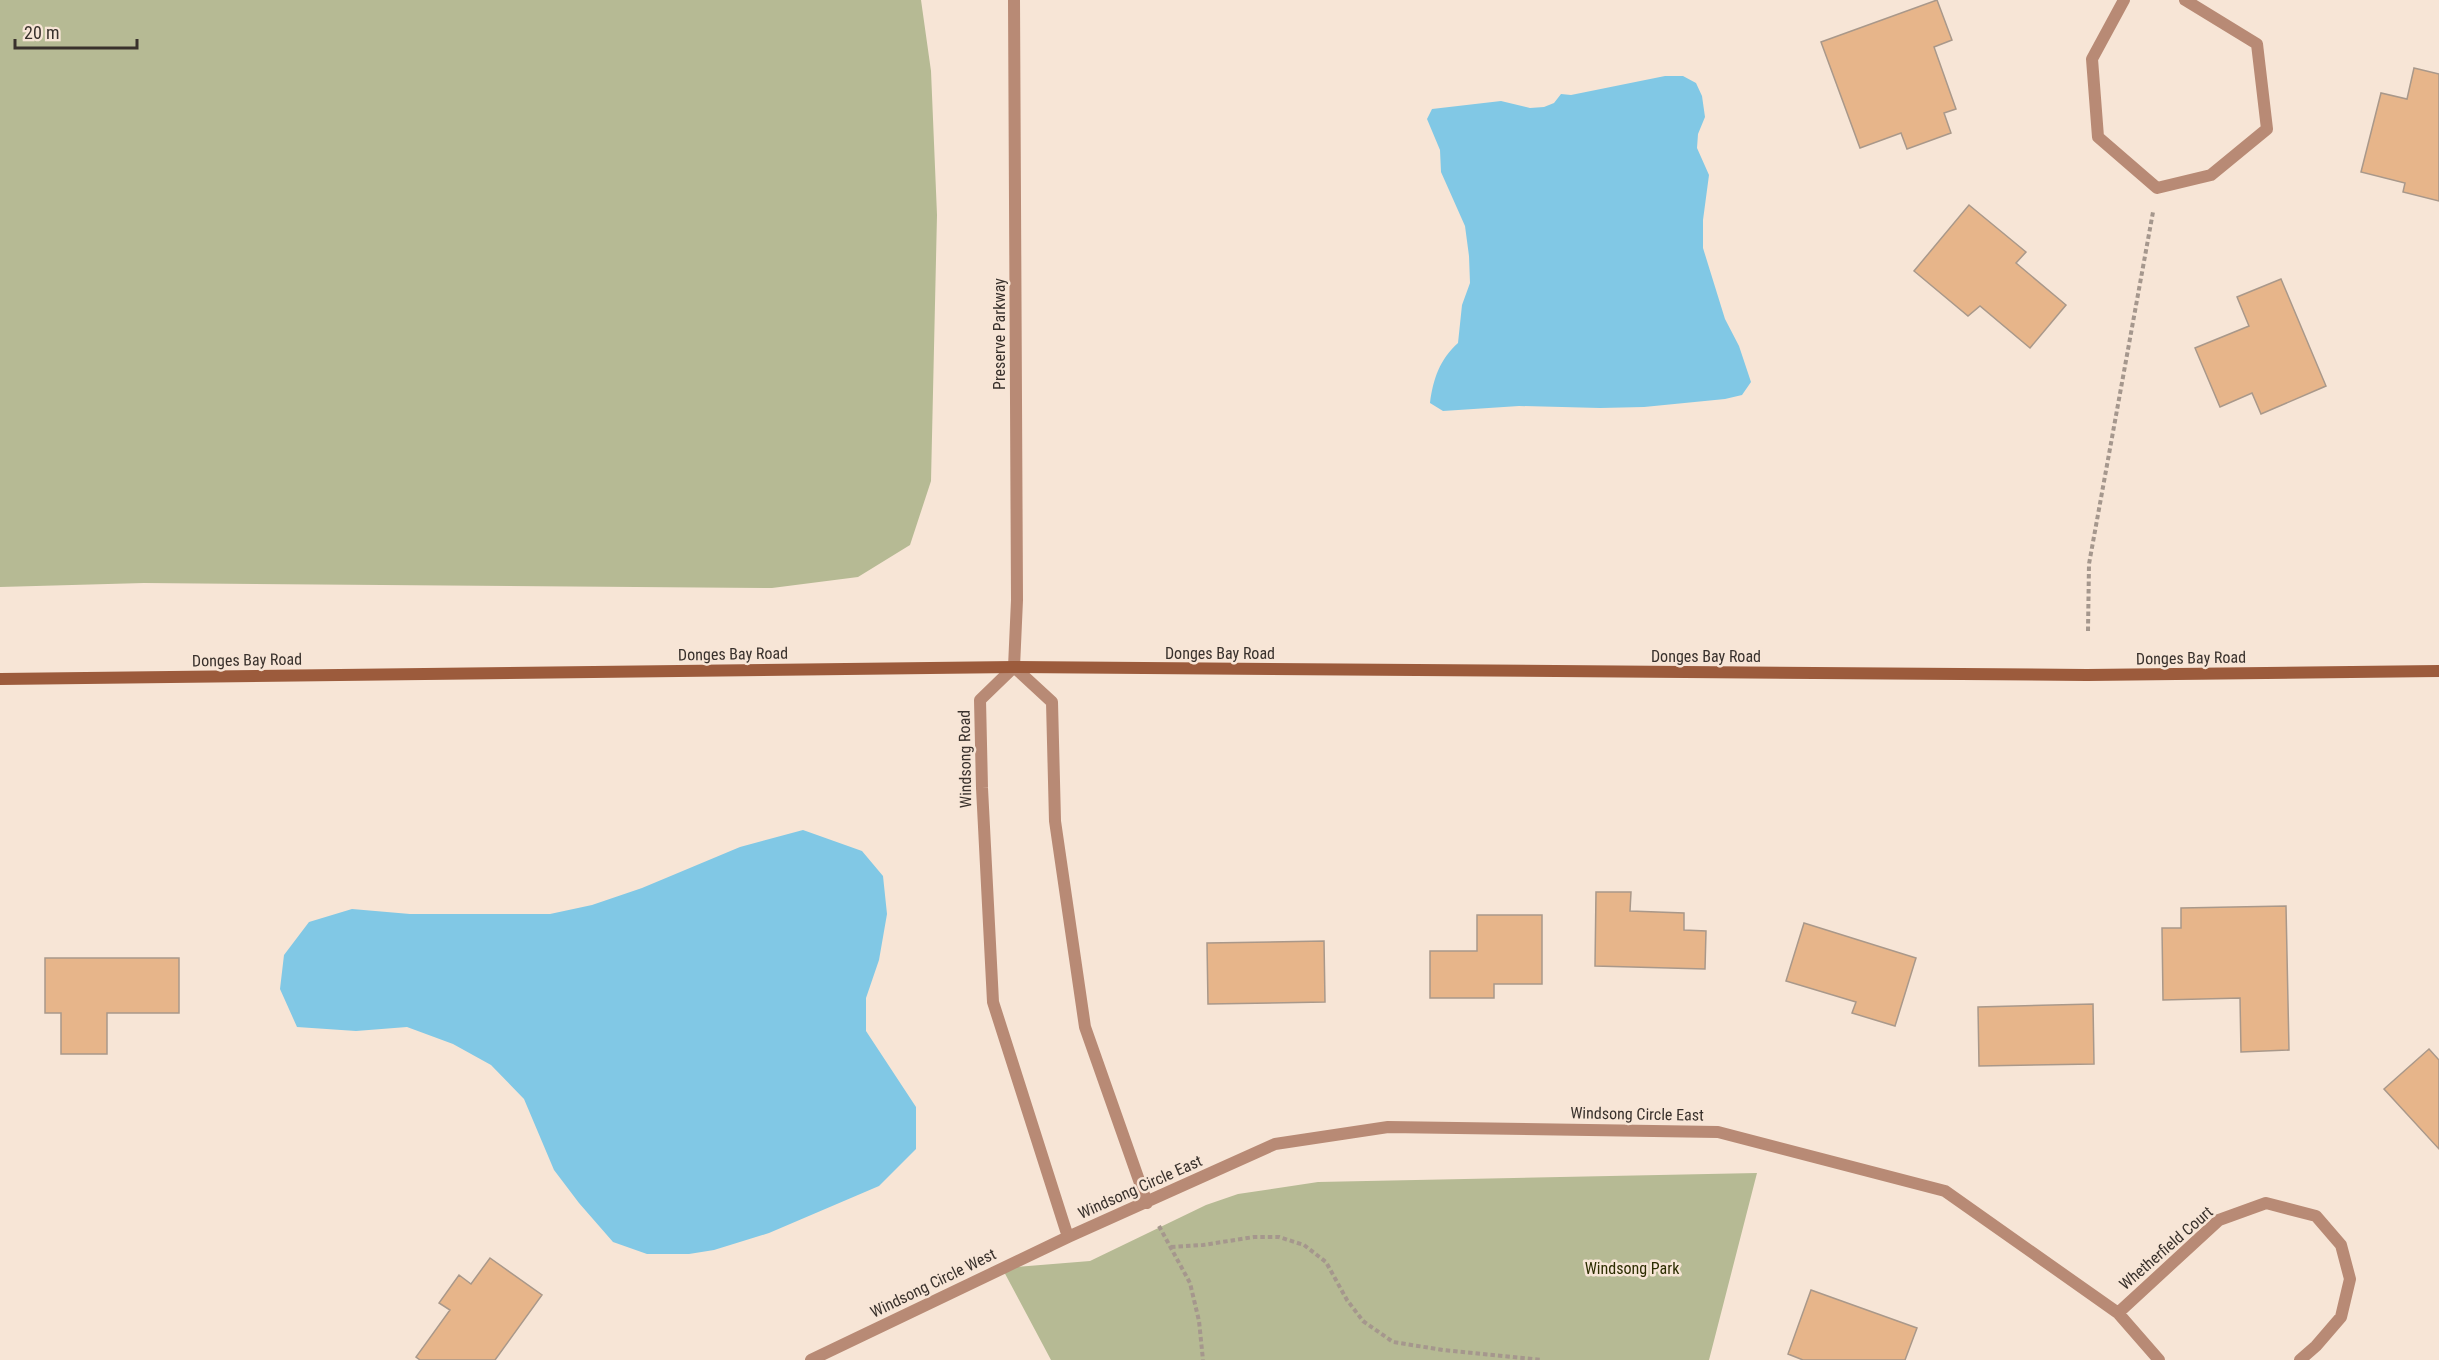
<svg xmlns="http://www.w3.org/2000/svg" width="2439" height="1360" viewBox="0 0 2439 1360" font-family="'Roboto Condensed',sans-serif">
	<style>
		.green { fill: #b6ba94 }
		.water { fill: #81c8e5 }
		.building { fill: #e7b58a; stroke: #a9988a; stroke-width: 1.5 }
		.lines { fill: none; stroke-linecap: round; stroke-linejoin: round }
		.path { stroke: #a5978d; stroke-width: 4; stroke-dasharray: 4.5 3; stroke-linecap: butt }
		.street { stroke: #b88a75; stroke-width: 12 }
		.secondary { stroke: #9c5b3c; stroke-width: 12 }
		.labels { text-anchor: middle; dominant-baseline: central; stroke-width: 5; stroke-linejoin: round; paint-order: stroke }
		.street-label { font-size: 16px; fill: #39312c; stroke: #f7e5d6 }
		.park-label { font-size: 16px; fill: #2c2d00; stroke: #f7e5d6 }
	</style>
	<rect width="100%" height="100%" fill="#f7e5d6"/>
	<path class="green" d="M0,0H921L931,71L937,215L931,481L910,545L858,577L772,588L144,583L0,587Z
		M1757,1173L1709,1360H1051L1002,1268L1090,1261L1206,1205L1238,1194L1318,1182Z"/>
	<path class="water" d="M1665,76H1683L1696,83L1702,96L1705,117L1698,134L1697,148L1709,175L1703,220V248L1725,319L1739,346L1751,382L1742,395L1725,399L1644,407L1600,408L1519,406L1443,411L1430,403C1433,379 1440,359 1458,343L1462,305L1470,283L1469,256L1465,226L1441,172L1440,150L1427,119L1432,109L1501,101L1530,108L1544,107L1554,103L1561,94L1571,95Z
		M803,830L862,851L883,876L887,914L879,960L866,998V1031L916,1107V1149L879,1186L769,1233L714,1250L689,1254H647L613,1242L579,1203L554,1170L524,1099L491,1065L453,1044L407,1027L356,1031L297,1027L280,989L284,955L309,922L352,909L410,914H550L592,905L642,888L740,847Z"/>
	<path class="building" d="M1937,0L1952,40L1934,47L1956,109L1944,113L1951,133L1907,149L1901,133L1860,148L1821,42Z
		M2414,68L2439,74V201L2403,192L2405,183L2361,172L2381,93L2407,99Z
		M1969,205L2026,252L2016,263L2066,305L2030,348L1980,306L1968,316L1914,271Z
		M2281,279L2326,386L2261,414L2252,393L2220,407L2195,348L2249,326L2237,297Z
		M1596,892H1631L1630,911L1684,913V930L1706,931L1705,969L1595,966Z
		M2286,906L2289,1050L2241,1052L2240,998L2163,1000L2162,928H2181V908Z
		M1477,915H1542V984H1494V998H1430V951H1477Z
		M1804,923L1916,958L1895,1026L1852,1013L1856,1002L1786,981Z
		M1324,941L1325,1002L1208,1004L1207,943Z
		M45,958H179V1013H107V1054H61V1013H45Z
		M2093,1004L2094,1064L1979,1066L1978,1007Z
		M2429,1049L2439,1060V1149L2384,1089Z
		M490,1258L542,1295L495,1360H420L416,1357L450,1310L439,1303L459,1275L471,1284Z
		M1811,1290L1917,1328L1905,1360H1803L1788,1354Z"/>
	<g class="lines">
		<path class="path" d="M2088,631L2089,564L2153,212
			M1159,1226L1190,1283L1199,1321L1203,1360
			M1171,1247L1203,1245L1254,1237H1279L1304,1245L1326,1262L1347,1300L1363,1321L1393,1342L1443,1350L1542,1360"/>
		<path class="street" d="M2124,0L2092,59L2098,137L2157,188L2211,175L2267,129L2257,44L2185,0
			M1014,667L1017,600L1014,0
			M1014,667L980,700L982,788L993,1002L1068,1237
			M1014,667L1052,702L1055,821L1085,1027L1147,1203
			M2118,1313L2219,1220L2266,1203L2316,1216L2341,1245L2350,1279L2341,1317L2316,1346L2300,1360
			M811,1360L1068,1237L1275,1144L1388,1127L1718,1132L1945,1191L2118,1313L2159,1360"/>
		<path class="secondary" d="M0,679L1014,667L2087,675L2439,671"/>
	</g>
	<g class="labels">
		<g class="street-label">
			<text transform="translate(999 334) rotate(-90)">Preserve Parkway</text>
			<text x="1220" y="653">Donges Bay Road</text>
			<text transform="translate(733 654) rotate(-1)">Donges Bay Road</text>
			<text x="1706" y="656">Donges Bay Road</text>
			<text transform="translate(2191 658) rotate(-1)">Donges Bay Road</text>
			<text transform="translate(247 660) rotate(-1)">Donges Bay Road</text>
			<text transform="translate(965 759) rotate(-91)">Windsong Road</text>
			<text transform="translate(1637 1114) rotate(1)">Windsong Circle East</text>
			<text transform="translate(1140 1187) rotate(-24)">Windsong Circle East</text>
			<text transform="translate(2166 1248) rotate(-41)">Whetherfield Court</text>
			<text transform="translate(933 1283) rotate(-26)">Windsong Circle West</text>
		</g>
		<g class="park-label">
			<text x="1632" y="1268">Windsong Park</text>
		</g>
	</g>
	<path d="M15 39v9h122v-9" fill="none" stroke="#39312c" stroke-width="3"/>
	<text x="24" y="39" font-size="18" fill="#39312c" stroke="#f7e5d6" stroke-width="4.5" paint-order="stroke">20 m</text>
</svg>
